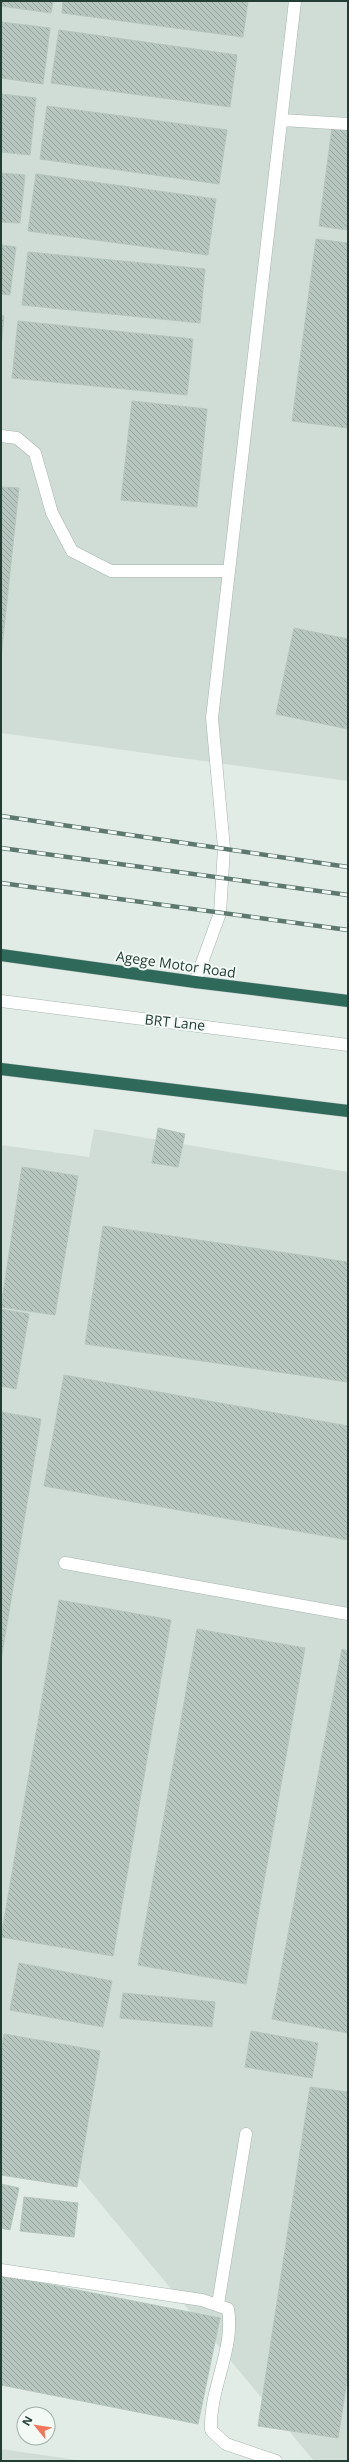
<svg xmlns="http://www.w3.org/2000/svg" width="349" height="2462" viewBox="0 0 349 2462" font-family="'Open Sans',sans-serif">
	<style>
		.built { fill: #d0dcd6 }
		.building { fill: url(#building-back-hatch); stroke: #b5c6bd }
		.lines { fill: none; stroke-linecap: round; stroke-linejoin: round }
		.minor-casing { stroke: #a5b4ae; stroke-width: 13 }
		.highway-casing { stroke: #c1c9c6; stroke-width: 13 }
		.minor { stroke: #fff; stroke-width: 12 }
		.highway { stroke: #2f6959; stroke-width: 12 }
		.rail-casing { stroke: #5d786f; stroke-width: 4.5 }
		.rail { stroke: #f3f9f5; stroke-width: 3; stroke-dasharray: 9; stroke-linecap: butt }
		.labels { text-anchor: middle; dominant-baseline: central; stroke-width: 4; stroke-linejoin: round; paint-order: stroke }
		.street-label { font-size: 14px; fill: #223d34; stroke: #f3f9f5 }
	</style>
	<defs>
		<pattern id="building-back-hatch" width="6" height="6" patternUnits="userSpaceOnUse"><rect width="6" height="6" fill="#b7c7c0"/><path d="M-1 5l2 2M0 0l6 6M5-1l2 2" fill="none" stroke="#94a39d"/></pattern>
	</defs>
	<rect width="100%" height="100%" fill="#e2ece7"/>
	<path class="built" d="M1,1H348V781L1,733Z
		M94,1129L348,1172V2461H314L1,2084V1145L89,1157Z
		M1,2449L83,2461H1Z"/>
	<path class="building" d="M1,1H53L51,13L1,6Z
		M63,1H248L243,37L62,13Z
		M1,22L50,28L43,84L1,78Z
		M59,30L237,55L230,107L51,83Z
		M1,94L36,98L30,155L1,152Z
		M47,106L227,130L219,184L40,159Z
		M332,128L348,130V230L319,226Z
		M1,173L25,175L20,223L1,222Z
		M36,174L216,199L208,255L28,231Z
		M316,239L348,243V428L292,421Z
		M1,245L16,247L10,295L1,294Z
		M28,252L205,269L200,323L22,305Z
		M1,315L4,316L1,346Z
		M18,321L193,339L187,395L12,378Z
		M132,401L207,409L197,507L121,500Z
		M1,487L19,488L1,657Z
		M294,628L348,639V729L276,714Z
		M158,1128L185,1134L178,1167L152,1163Z
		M22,1167L78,1176L55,1315L1,1307Z
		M103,1226L348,1262V1382L85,1344Z
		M1,1309L29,1314L16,1389L1,1386Z
		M64,1375L348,1426V1540L44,1486Z
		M1,1412L41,1419L1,1660Z
		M59,1600L171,1620L113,1956L1,1937Z
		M197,1629L305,1648L246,1984L138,1965Z
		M342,1649L348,1651V2033L272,2019Z
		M19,1963L112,1981L103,2027L10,2010Z
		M123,1993L215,2002L212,2027L120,2018Z
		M251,2031L318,2043L312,2078L245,2067Z
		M4,2034L100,2051L77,2187L1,2175V2052Z
		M310,2087L348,2092V2374L338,2438L258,2426Z
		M1,2184L19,2188L10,2230L1,2228Z
		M24,2197L78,2203L74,2237L20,2231Z
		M1,2275L220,2318L198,2424L1,2385Z"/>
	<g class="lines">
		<defs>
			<path id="minor" d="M282,120L348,124
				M1,436L17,438L35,453L52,513L72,551L111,571H229
				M195,982L220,913L224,848L212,718L295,1
				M1,1001L348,1045
				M65,1563L348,1614
				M1,2270L202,2300L228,2309C235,2349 209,2389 211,2430L226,2444L276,2461
				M218,2304L246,2134"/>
			<path id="highway" d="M1,955L195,982L348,1001
				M1,1069L348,1111"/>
		</defs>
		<use href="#minor" class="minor-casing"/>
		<use href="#highway" class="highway-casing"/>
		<use href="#minor" class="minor"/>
		<use href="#highway" class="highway"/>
		<defs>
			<path id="rail" d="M1,816L348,867
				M1,848L348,895
				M1,883L348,930"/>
		</defs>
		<use href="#rail" class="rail-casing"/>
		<use href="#rail" class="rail"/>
	</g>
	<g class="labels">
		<g class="street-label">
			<text transform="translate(176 964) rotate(8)">Agege Motor Road</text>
			<text transform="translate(175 1022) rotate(6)">BRT Lane</text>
		</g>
	</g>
	<rect width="349" height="2462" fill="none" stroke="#223d34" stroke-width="4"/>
	<g transform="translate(36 2426) rotate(300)"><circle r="19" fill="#f3f9f5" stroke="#9faea8"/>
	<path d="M0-3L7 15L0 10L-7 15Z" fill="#f0775c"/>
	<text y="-6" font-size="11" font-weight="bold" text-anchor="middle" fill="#223d34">N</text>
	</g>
</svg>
